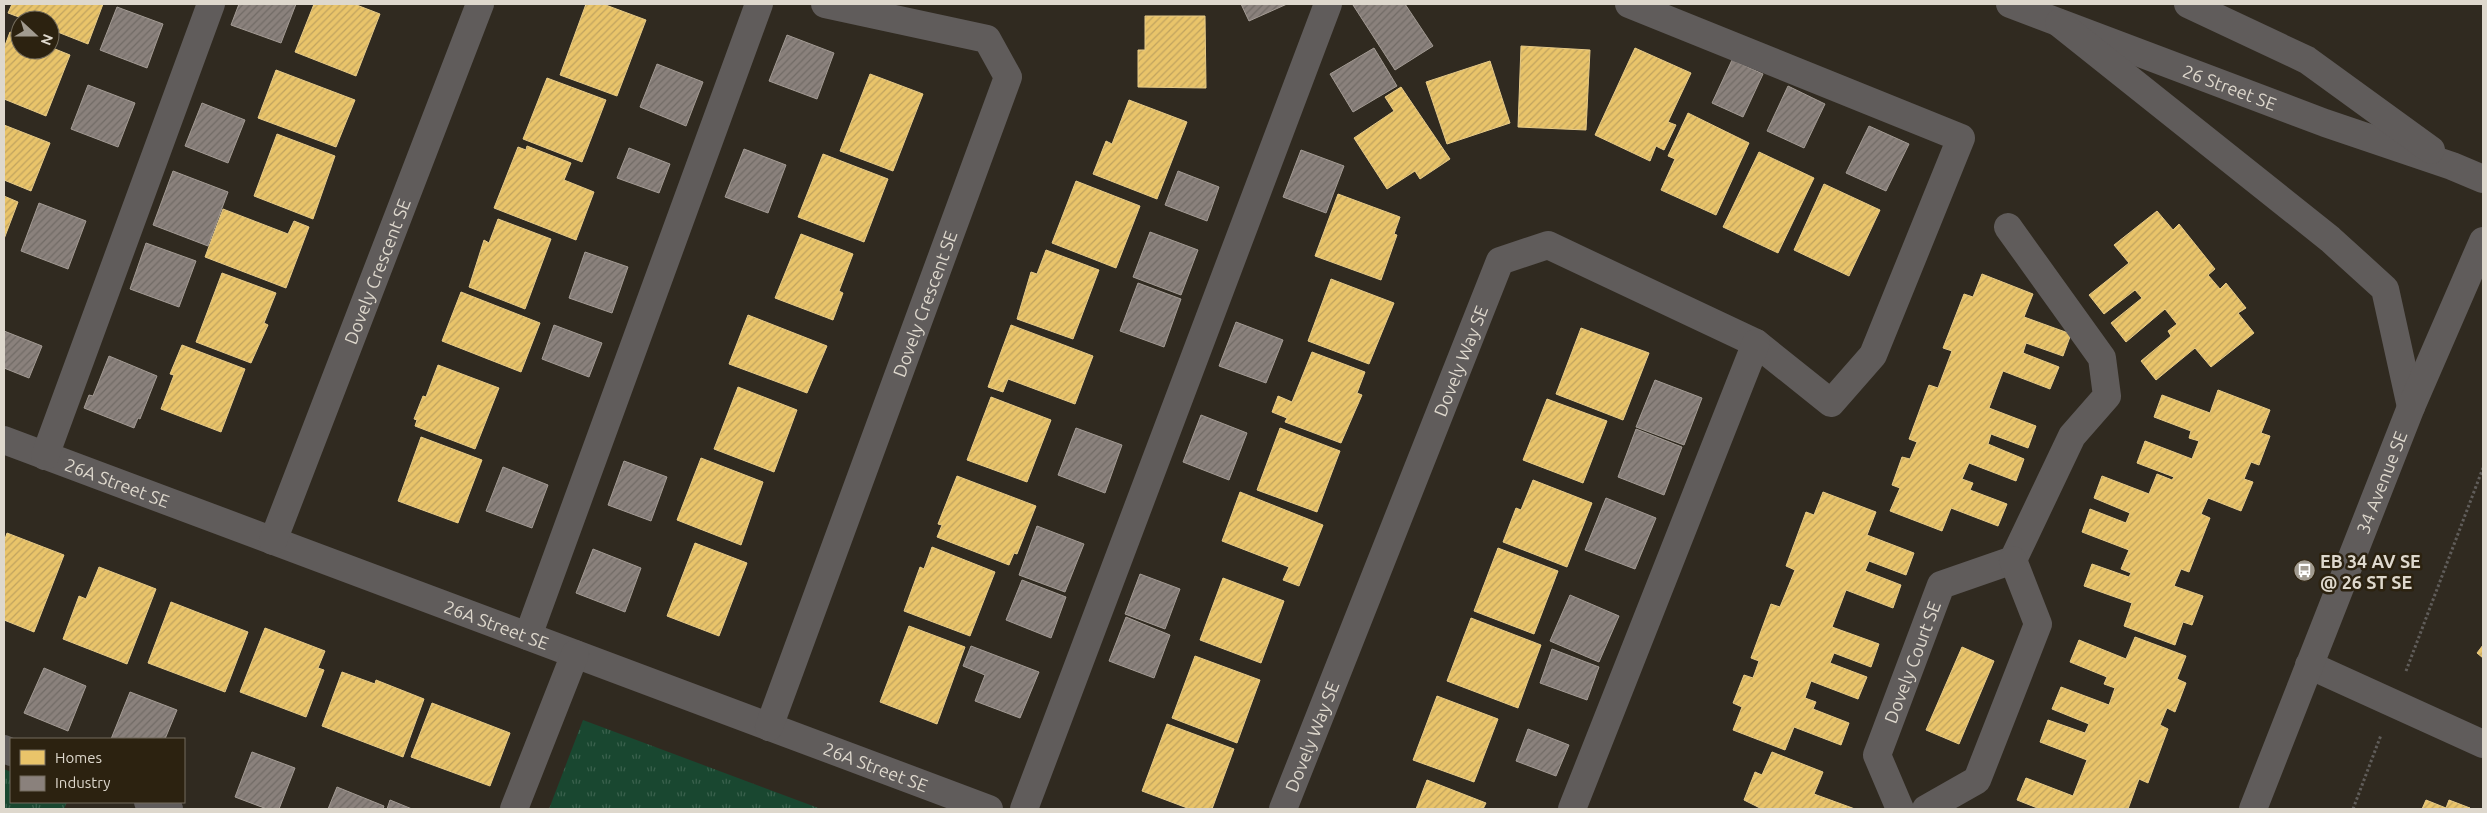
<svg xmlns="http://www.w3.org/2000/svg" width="2487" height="813" viewBox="0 0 2487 813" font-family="Ubuntu,sans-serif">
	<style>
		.park { fill: url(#park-tufts) }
		.homes { fill: url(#homes-hatch); stroke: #e6ca88 }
		.industry { fill: url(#industry-hatch); stroke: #a39b94 }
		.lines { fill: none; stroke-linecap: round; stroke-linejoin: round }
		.path { stroke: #605d5a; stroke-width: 3; stroke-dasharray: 2.5 2.5; stroke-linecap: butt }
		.minor { stroke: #605c5b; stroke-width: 28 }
		.labels { text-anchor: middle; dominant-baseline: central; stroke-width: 5; stroke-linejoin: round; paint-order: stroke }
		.street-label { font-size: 18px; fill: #ded8cd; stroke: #2c2210 }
		.poi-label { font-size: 18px; font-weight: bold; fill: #ded8cd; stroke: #2c2210; text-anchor: start }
	</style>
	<defs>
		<pattern id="park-tufts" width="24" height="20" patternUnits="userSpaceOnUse" patternTransform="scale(1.25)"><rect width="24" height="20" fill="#194730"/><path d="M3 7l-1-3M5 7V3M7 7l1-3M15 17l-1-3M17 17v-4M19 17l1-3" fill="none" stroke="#3a614d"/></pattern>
		<pattern id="homes-hatch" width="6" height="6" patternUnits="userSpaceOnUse" patternTransform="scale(1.25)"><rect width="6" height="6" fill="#e9c46a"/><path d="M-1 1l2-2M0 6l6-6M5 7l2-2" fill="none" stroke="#c0a35f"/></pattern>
		<pattern id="industry-hatch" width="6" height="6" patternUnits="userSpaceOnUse" patternTransform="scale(1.25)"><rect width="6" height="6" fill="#8a817c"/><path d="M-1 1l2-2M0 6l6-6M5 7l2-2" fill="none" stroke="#716b66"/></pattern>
	</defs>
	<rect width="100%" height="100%" fill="#302a20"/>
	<path class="park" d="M583,720L821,809H549Z
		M4,769L11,772V802H67L64,809H4Z"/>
	<path class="homes" d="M12,4H103L88,44L50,29V20H27L8,13Z
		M314,4H354L380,14L356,76L295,52Z
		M586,4H603L646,20L617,96L560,75Z
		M1145,16H1205L1206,88L1138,87V50H1145Z
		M10,32L20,36V50H50V47L70,55L46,116L4,99V48Z
		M1521,46L1590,50L1586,130L1518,127Z
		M1635,48L1691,73L1668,122L1676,125L1664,150L1656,146L1650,161L1595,135Z
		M1490,61L1510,123L1447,144L1426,82Z
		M276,70L355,100L336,147L258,118Z
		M870,74L923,94L893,171L840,151Z
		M547,78L606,100L582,162L523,139Z
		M1401,87L1450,159L1420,179L1415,171L1387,189L1354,138L1394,111L1385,97Z
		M1129,100L1187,122L1157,199L1093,174L1106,141L1112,144Z
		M1688,113L1749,143L1716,215L1661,190L1675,159L1668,156Z
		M4,125L50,143L31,191L4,180Z
		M277,134L335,156L313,219L254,196Z
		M527,146L571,163L564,180L594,192L576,240L494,208L518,147L526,150Z
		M1759,152L1814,178L1778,253L1723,227Z
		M823,154L888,179L864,242L798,217Z
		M1076,181L1140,206L1116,268L1052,243Z
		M1824,184L1880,210L1849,276L1794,250Z
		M1338,194L1400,217L1394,234L1397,235L1381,280L1315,256Z
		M4,196L18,202L4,239Z
		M223,209L288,234L294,221L309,227L286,288L205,257Z
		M2157,211L2173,230L2179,224L2215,269L2208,275L2220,289L2226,283L2246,308L2238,313L2254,333L2211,367L2195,348L2156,380L2141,361L2171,336L2168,331L2177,324L2165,309L2126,342L2111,323L2142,298L2135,290L2104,314L2089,295L2129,263L2114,245Z
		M498,219L551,239L525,309L469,287L484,240L489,243Z
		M801,234L853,254L839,291L843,293L833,320L775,298Z
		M1046,250L1099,270L1073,339L1017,319L1031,272L1037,274Z
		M222,273L276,293L264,323L268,325L251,363L196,342Z
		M1982,274L2033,294L2024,317L2071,334L2063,356L2026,343L2023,353L2059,367L2050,389L2003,371L1989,408L2036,426L2028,448L1991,434L1988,444L2024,459L2016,481L1969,463L1962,479L1973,483L1970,490L2007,504L1998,526L1951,508L1942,531L1890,511L1900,488L1892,485L1902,457L1910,459L1917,442L1909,439L1929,385L1938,388L1952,351L1943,348L1964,294L1973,297Z
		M1331,279L1394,303L1369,364L1308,341Z
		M461,292L540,323L521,372L442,341Z
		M748,315L827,346L807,393L729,364Z
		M1011,325L1093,356L1075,404L1008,379L1003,392L988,387Z
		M1581,328L1649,353L1623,420L1556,394Z
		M182,345L245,369L221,432L161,409L174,375L170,374Z
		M1312,352L1365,372L1357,393L1362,395L1341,443L1285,422L1287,418L1272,412L1278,396L1292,402Z
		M438,365L499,388L475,449L415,426L417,420L414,419L423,396L426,397Z
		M738,387L797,410L774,472L714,449Z
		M2218,390L2270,410L2261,433L2270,436L2259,465L2251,462L2244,479L2253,482L2241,511L2208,498L2201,514L2210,518L2189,572L2181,569L2174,586L2203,596L2192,625L2183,622L2175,645L2124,626L2132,603L2084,586L2092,564L2129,577L2131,573L2121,569L2129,550L2082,532L2090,509L2126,523L2130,513L2094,498L2102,476L2149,494L2157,474L2172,480L2174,477L2137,463L2145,441L2192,459L2199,441L2189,438L2191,431L2154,417L2162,395L2210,413Z
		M991,397L1051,420L1027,482L967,460Z
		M1547,399L1607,421L1583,483L1523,460Z
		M1280,428L1340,451L1317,512L1257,490Z
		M421,437L482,460L458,523L398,501Z
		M701,458L763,482L741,545L677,520Z
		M957,476L1036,506L1017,554L1014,553L1009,565L937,537L942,525L938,524Z
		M1533,480L1592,503L1567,567L1503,542L1516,508L1521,510Z
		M1240,492L1323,525L1299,586L1283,580L1289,567L1222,541Z
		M1823,492L1876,512L1867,535L1914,553L1906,575L1869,561L1865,571L1901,585L1893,608L1846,590L1832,627L1879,644L1871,667L1834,653L1830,663L1867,677L1858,699L1811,681L1805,698L1816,702L1813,709L1849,723L1841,745L1794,727L1785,750L1733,730L1742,707L1733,703L1744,675L1753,678L1759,661L1751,658L1771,604L1780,607L1795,570L1786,566L1806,512L1814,515Z
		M7,533L64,555L34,632L4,620V542Z
		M695,543L747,563L719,636L667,616Z
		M932,547L995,572L970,636L904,611L920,567L924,569Z
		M1498,548L1558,571L1534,634L1474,611Z
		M99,567L156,589L127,664L63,639L79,596L86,599Z
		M1223,578L1284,601L1261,663L1200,640Z
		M171,602L248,632L225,692L148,663Z
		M1471,618L1541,645L1518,708L1447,681Z
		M909,626L965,647L937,724L880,702Z
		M265,628L325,651L318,668L324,670L306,717L240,692Z
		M2135,637L2186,656L2177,679L2186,683L2175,712L2167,708L2160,725L2168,729L2148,783L2139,779L2128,809H2040L2017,800L2026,778L2073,796L2087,760L2040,742L2048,720L2085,733L2089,724L2052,709L2061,687L2109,705L2115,688L2104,684L2107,677L2070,662L2079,640L2126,659Z
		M2483,645V658L2477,653Z
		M1962,647L1994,661L1959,744L1926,730Z
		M1195,656L1260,680L1237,743L1172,718Z
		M342,672L375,684L376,680L424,699L403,757L322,726Z
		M1437,696L1498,719L1474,782L1413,760Z
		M432,703L510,733L490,786L411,757Z
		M1167,724L1234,749L1212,809H1190L1142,791Z
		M1772,752L1823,772L1814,794L1855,809H1762L1744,800L1755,772L1762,775Z
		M1427,780L1486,803L1483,809H1416Z
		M2426,800L2446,808L2449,800L2470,808L2422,809Z"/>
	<path class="industry" d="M239,4H296L281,43L231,25Z
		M1241,4H1287L1249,21Z
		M1356,4H1405L1433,46L1395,70L1353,5Z
		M117,7L163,24L147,68L100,50Z
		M787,35L834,53L817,99L769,81Z
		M1374,48L1397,86L1353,112L1330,74Z
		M1732,60L1763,74L1743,117L1712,103Z
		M657,64L703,82L686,126L640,107Z
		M88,85L135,103L118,147L71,129Z
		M1788,86L1825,104L1804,148L1767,131Z
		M202,103L245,120L228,163L185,146Z
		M1869,126L1909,144L1886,191L1846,173Z
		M629,148L670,164L659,193L617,178Z
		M744,149L786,165L768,213L725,197Z
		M1301,150L1344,166L1326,213L1283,197Z
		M173,171L228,192L208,246L153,225Z
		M1178,171L1219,187L1207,221L1165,205Z
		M39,203L86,221L68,269L21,251Z
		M1150,232L1198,250L1181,295L1133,277Z
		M146,243L196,261L179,307L130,289Z
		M585,252L628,267L612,313L569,298Z
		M1138,283L1181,299L1164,347L1120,331Z
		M1236,322L1283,340L1266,383L1219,366Z
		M554,325L602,343L589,377L542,359Z
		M4,331L42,346L29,378L4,368Z
		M109,356L157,376L140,419L138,418L134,428L84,408L89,395L93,396Z
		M1655,380L1702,398L1684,445L1636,427Z
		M1201,415L1247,433L1229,480L1183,462Z
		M1076,428L1122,445L1105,493L1058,475Z
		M1636,429L1682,447L1664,495L1618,477Z
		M624,461L667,477L651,521L608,505Z
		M503,467L548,485L532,528L486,511Z
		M1606,498L1656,518L1635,569L1585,550Z
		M1037,526L1084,544L1065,592L1019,575Z
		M593,549L641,568L625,612L576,593Z
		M1140,574L1180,589L1165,629L1125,614Z
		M1022,580L1066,597L1051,638L1006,620Z
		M1570,595L1619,616L1599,662L1550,641Z
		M1126,617L1170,635L1154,678L1109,661Z
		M971,646L1039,672L1020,718L975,701L985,675L963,666Z
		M1552,649L1599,667L1587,700L1540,683Z
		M44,668L86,686L68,731L24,713Z
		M130,692L177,710L165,739H111Z
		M1528,729L1569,745L1556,776L1516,761Z
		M252,752L295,768L279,809H267L235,797Z
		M337,787L384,806L383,809H328Z
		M390,800L412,809H387Z"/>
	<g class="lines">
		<path class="path" d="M2406,671L2483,468
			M2353,809L2381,735"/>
		<g class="minor">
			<path id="s1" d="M2010,4L2325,123L2452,166L2483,179"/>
			<path d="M2188,4L2307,60L2431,150"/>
			<path d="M2059,23L2330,239L2385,289L2411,407"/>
			<path id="s2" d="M4,440L989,809"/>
			<path d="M45,456L211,4"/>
			<path id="s3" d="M273,541L480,4"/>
			<path d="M528,636L759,4"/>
			<path d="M2309,665L2483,744"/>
			<path id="s4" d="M769,727L1008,77L987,39L825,4"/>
			<path d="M4,749L11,752"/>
			<path d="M148,802L169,809"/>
			<path d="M514,809L575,654"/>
			<path d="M1024,809L1328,4"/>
			<path id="s5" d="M1283,809L1500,261L1548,245L1756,343L1831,403L1873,355L1961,138L1629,4"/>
			<path d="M1572,809L1756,343"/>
			<path id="s6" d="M1900,809L1877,755L1941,585L2013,560L2072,436L2107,396L2102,358L2008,227"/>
			<path d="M1926,809L1977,780L2038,624L2013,560"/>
			<path id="s7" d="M2253,809L2411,407L2483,241"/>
		</g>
	</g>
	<defs>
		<symbol id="bus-disc" viewBox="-11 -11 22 22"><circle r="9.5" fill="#a19b90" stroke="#2c2210"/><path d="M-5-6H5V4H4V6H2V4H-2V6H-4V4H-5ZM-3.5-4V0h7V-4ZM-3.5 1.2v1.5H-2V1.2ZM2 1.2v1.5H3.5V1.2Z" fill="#fff"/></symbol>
	</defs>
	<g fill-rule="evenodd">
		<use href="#bus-disc" x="2292" y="558" width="25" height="25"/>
	</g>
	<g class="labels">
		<g class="street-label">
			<text stroke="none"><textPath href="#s1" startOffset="235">26 Street SE</textPath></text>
			<text stroke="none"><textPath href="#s3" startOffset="289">Dovely Crescent SE</textPath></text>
			<text stroke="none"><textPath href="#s4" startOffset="451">Dovely Crescent SE</textPath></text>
			<text stroke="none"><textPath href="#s5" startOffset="482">Dovely Way SE</textPath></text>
			<text stroke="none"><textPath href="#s7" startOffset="351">34 Avenue SE</textPath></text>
			<text stroke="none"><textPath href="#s2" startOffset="121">26A Street SE</textPath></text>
			<text stroke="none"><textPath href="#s2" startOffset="526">26A Street SE</textPath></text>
			<text stroke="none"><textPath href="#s6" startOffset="158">Dovely Court SE</textPath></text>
			<text stroke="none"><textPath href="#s5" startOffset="78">Dovely Way SE</textPath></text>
			<text stroke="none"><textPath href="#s2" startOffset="931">26A Street SE</textPath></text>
		</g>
		<g class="poi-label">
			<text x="2320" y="561">EB 34 AV SE<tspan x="2320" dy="21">@ 26 ST SE</tspan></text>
		</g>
	</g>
	<rect width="2487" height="813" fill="none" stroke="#ded8cd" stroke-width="10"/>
	<rect x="10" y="738" width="175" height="65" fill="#2c2210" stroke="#736b5c"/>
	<rect x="20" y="750" width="25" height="15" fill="#e9c46a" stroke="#736b5c"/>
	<text x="55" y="763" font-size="15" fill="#ded8cd">Homes</text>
	<rect x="20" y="776" width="25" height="15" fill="#8a817c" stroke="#736b5c"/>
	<text x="55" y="788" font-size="15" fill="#ded8cd">Industry</text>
	<g transform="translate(35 35) rotate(111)"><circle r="24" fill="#2c2210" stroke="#736b5c"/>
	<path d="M0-4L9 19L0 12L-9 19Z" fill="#a19b90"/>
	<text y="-8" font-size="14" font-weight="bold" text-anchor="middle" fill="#ded8cd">N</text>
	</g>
</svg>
